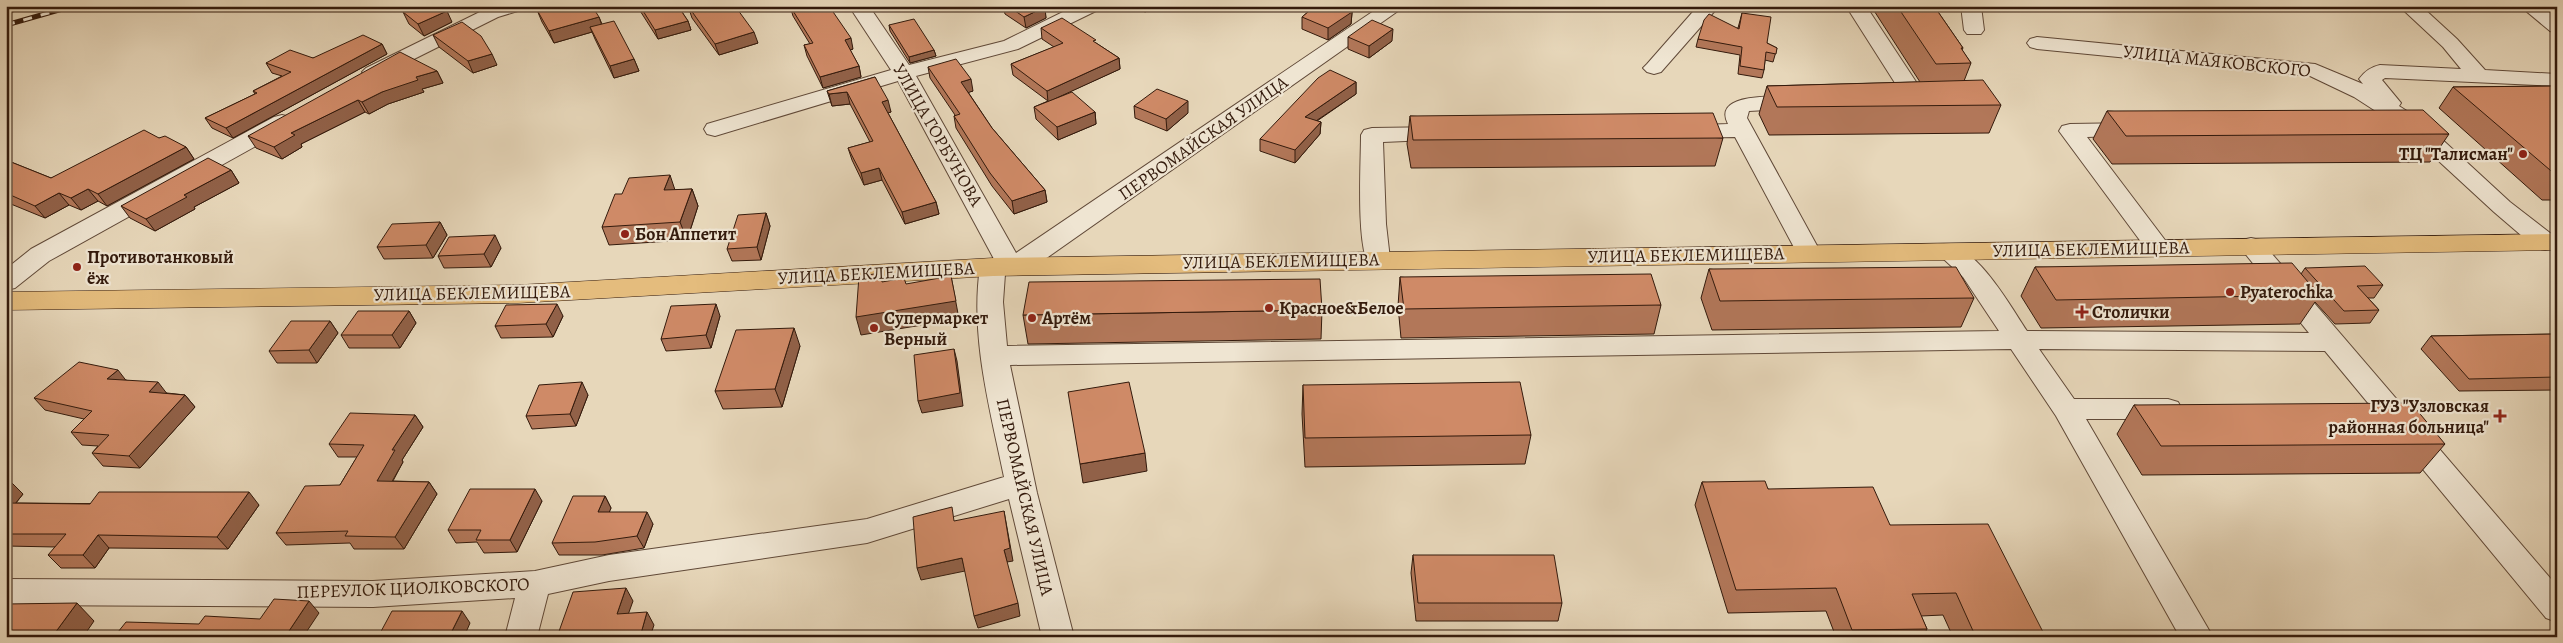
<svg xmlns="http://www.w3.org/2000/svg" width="2563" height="643" viewBox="0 0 2563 643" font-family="Alegreya,serif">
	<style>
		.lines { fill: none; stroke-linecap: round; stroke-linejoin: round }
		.minor-casing { stroke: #604938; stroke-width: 2 }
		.major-casing { stroke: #331a0c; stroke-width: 1 }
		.minor { fill: #efe5d2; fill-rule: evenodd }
		.major { fill: #e4bc7d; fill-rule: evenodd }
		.rail-casing { stroke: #331a0c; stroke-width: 5 }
		.rail { stroke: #efe5d2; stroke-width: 3; stroke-dasharray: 9; stroke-linecap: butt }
		.wall { fill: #b27759; stroke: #331a0c }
		.shaded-wall { fill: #916148; stroke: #331a0c }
		.building { fill: #cf8a67; stroke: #331a0c }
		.poi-dot { fill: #8f2418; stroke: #efe5d2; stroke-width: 2 }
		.labels { text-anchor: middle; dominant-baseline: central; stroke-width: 4.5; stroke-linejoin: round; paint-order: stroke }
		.street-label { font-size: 18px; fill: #331a0c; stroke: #efe5d2 }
		.poi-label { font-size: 18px; font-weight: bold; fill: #331a0c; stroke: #efe5d2; text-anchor: start }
	</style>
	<rect width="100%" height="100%" fill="#e7d7ba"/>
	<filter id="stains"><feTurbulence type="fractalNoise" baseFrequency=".004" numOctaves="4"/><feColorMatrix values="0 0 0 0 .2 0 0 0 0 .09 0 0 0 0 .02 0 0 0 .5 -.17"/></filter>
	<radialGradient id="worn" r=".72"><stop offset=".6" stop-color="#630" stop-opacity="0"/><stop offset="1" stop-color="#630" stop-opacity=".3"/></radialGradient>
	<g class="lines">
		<defs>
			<path id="minor" d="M492,6H524L521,10L498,17L380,76L373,78L366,76L362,72L366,68Z
				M849,6H869L909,65L1004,41L1075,6H1101L1098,10L1018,49L916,76L1016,253L1381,6H1405L1048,257L1019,273L1005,274L1003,302L1007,346L1999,331L1963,277L1935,251L1938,245C1972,236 2010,306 2027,331L2309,333L2239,246L2242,240L2251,238L2260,240L2557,586V622L2546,618L2325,351L2039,349L2074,399H2168L2178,402L2182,409L2178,416L2168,419H2086L2213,637H2180L2056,416L2011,349L1010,365L1037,493L1074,637H1042L1009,499L867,543L609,581L548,594L537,637H505L515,598L373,607L6,605V579L373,581L535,571L609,555L867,519L1004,477C990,409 970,337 980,267L984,261L994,259L898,81L715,136L707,134L704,129L707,124L891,70Z
				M1698,6H1719L1661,72L1654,74L1647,72L1643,68L1647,64Z
				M1846,6H1866L1928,100L1925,105L1917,107L1909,105Z
				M1961,6H1981L1984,30L1981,34H1967L1964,30Z
				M2399,6H2421L2457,39L2485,70L2557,74V86L2385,78L2382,80L2401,103L2399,106L2421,120L2510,202L2554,236L2557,241L2554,248L2545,250L2536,248L2494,212L2405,130L2354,97L2310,76L2037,49L2030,47L2027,43L2030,39L2037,37L2315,64L2363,84L2359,79C2365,71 2371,67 2380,65L2461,69L2443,47Z
				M2520,6H2543L2557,17V33L2550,31Z
				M1797,96L1805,98L1808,103L1805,108L1749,111L1747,118L1821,253L1818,259L1809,261L1800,259L1797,253L1735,137L1684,138L1676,136L1673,131L1676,126L1728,124C1711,91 1780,97 1797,96Z
				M282,115L290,117L293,122L290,127L49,261L15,288L6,290V269L31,249L274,117Z
				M2133,123L2141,125L2144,130L2141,135L2087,137L2171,248L2168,254L2159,256L2150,254L2059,131L2062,126L2070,124Z
				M1443,127L1451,129L1454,134L1451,139L1383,142L1386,224L1390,259L1387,265L1378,267L1369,265C1356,244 1361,163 1361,135L1364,130L1372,128Z"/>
			<path id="major" d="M2557,234V250L993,276L518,303L6,310V292L518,285L993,258Z"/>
		</defs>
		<use href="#minor" class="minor-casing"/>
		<use href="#major" class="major-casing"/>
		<use href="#minor" class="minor"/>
		<use href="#major" class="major"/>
		<defs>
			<path id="rail" d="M6,25L73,6"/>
		</defs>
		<use href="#rail" class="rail-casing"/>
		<use href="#rail" class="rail"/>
	</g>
	<path class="wall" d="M637,6H678L688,21L691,30L658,39Z
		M688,6L758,43L719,55L692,18Z
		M790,6L853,49L850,50L859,66L861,77L823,88L807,56L804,45L810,44L793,16Z
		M1003,6H1044L1046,18L1026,28L1005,14Z
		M1132,6H1155L1145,12Z
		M1315,6H1357V8L1352,13L1351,24L1328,40L1302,29V17Z
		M1871,6H1934L1963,48L1962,50L1971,63L1964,81L2001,105L1989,133L1769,135L1759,114L1767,86L1920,82Z
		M537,10L599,17L602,24L634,59L639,71L614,78L595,39L592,32L554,43L542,22Z
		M403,12L452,22L424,36L409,24Z
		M1742,13L1767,43L1777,48L1773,62L1765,60L1764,70L1762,78L1738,74L1740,55L1696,47L1698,39L1738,28Z
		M889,25L934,50L936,56L910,63L890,31Z
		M1041,28L1096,43L1119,58L1120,69L1058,97L1095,112L1096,124L1058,140L1036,119L1034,107L1048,101L1013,75L1011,64L1054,47L1042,39Z
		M433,35L497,65L473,73L439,47Z
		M1348,37L1392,41L1369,58L1348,49Z
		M382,44L387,54L233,138L212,128L205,118L255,94L253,91L282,76L272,73L266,63L313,58Z
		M928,67L973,91L968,92L992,128L1045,190L1047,202L1014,214L992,186L956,128L954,116L955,115L930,78Z
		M437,71L443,83L422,89L424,92L388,104L369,114L365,112L301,144L302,147L282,159L256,148L248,136Z
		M875,77L891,112L888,113L936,202L939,214L905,224L882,180L864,185L852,160L848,148L870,142L850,104L832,106L827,91Z
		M1356,82V94L1317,121L1321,122L1320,134L1295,163L1260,151V139Z
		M2557,86V200H2542L2439,108L2453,87Z
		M1134,106L1188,113L1167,131L1135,118Z
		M2107,111L2449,134L2430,162L2112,164L2093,139Z
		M1410,116L1723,138L1715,166L1411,168L1407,144Z
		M159,138L186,147L194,159L107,206L98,201L81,210L69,205L45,218L6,202V160L51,178Z
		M231,170L239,183L194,207L195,209L155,231L130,218L121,206Z
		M692,189L698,206L687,240L609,245L602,227L675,190Z
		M766,213L770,226L761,260L732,261L727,249Z
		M440,222L447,235L433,258L384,259L377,247Z
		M501,248L491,267L444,268L438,256Z
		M2035,267L2301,274L2305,268L2383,285L2374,298H2368L2379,310L2370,323L2335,324L2315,302L2300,324L2041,328L2021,296Z
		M1709,269L1974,298L1961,327L1712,330L1701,298Z
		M1400,277L1661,305L1654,334L1401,338L1398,306Z
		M1322,310L1321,339L1028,344L1023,315Z
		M409,311L416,323L400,348H349L341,335Z
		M563,316L553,337L501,338L495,326Z
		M720,316L711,348L666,351L661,339Z
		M330,321L338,333L317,363H277L269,351Z
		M2557,334V390L2459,391L2421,349L2431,336Z
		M800,346L782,407L723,409L715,391Z
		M126,380L167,393L185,395L195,407L140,468L103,466L92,453L98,446L82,445L71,432L84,419L45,410L34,398Z
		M1303,385L1531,435L1525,464L1305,467L1302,414Z
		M588,395L576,426L532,429L526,416Z
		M2134,405L2445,444L2420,473L2142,475L2117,434Z
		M415,415L423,427L402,460L403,462L393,481L429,482L437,494L404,549H354L350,543L286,545L276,533L340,485L357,457H338L329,444Z
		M6,482L23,494L16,503L259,505L228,549L109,548L95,568H61L48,555L56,547L6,546Z
		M1702,482L1768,489L1890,525L2043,632L2040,637H1953L1943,615L1921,616L1927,629L1923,637H1836L1826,611L1728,613L1695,505Z
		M605,496L611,508L609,512L653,524L644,548L602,555H559L552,543Z
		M542,501L517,552L484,553L477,542L456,543L448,530Z
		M1413,555L1562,603L1558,621H1416L1411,573Z"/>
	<path class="shaded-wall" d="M6,6H33L6,14Z
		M1145,6H1155L1145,12Z
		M1346,6H1357V8L1352,13L1351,24L1328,40V28L1343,9Z
		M1045,7L1046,18L1026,28L1024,17Z
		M447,11L452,22L424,36L418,24Z
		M599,17L603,29L590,27L592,32L554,43L549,31Z
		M688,21L691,30L658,39L655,30Z
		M1393,29L1392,41L1369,58V46Z
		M754,32L758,43L719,55L715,44Z
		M851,38L853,49L848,51L845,40Z
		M382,44L387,54L233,138L226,128Z
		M934,50L936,56L910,63L909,57Z
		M492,54L497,65L473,73L468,61Z
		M1119,58L1120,69L1048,102L1047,91Z
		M634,59L639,71L614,78L610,66Z
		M859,66L861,77L823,88L820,77Z
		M437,71L443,83L422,89L424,92L388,104L369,114L362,102L382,92L416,77Z
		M971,79L973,91L964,94L961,82Z
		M1356,82V94L1304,129L1305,117Z
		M847,92L850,104L832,106L829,94Z
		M358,100L365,112L301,144L302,147L282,159L274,147L291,133Z
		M888,100L891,112L885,114L882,102Z
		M1188,101V113L1167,131L1166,119Z
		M1095,112L1096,124L1058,140L1057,127Z
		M1321,122L1320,134L1295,163V150Z
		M186,147L194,159L107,206L98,194Z
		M879,168L882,180L864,185L861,173Z
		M231,170L239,183L194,207L195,209L155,231L146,219L184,195Z
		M670,175L676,193L664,190Z
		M88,189L98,201L81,210L71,198Z
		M692,189L698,206L687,240L680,222Z
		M1045,190L1047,202L1014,214L1012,201Z
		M59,193L69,205L45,218L35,206Z
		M936,202L939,214L905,224L902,212Z
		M766,213L770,226L761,260L757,247Z
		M440,222L447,235L433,258L426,245Z
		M495,235L501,248L491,267L484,254Z
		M951,276L959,319L861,335L856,317Z
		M557,304L563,316L553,337L546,324Z
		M716,304L720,316L711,348L706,335Z
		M409,311L416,323L400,348L392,335Z
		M330,321L338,333L317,363L309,350Z
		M794,328L800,346L782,407L775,389Z
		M954,349L957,361L963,406L922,413L918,401Z
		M118,370L128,383L107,379Z
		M158,382L168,395L149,392Z
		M582,382L588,395L576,426L570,414Z
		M185,395L195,407L140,468L129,456Z
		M415,415L423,427L402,460L403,462L385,494L377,481L392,450Z
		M1145,453L1147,471L1083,483L1080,464Z
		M11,482L23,494L6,515V487Z
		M429,482L437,494L404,549L395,537Z
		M535,489L542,501L517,552L510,540Z
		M249,492L259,505L228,549L217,537Z
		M605,496L611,508L604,525L598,512Z
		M1004,511L1013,561L1007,562L1004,550Z
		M647,512L653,524L644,548L637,536Z
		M98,535L109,548L95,568L83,555Z
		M962,558L965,571L921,580L917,568Z
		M626,588L633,601L624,626L617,614Z
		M309,601L319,613L303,637H285Z
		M77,603L94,621L83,637H52Z
		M1018,603L1020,616L978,628L974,616Z
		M462,611L470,623L464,637H449Z
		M647,612L654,625L650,637H640Z"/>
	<path class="building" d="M419,6H440L447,11L418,24L403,12Z
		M550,6H592L599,17L549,31L537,10Z
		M640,6H678L688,21L655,30Z
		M688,6H735L754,32L715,44Z
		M790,6H829L851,38L845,40L859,66L820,77L804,45L813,43Z
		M1008,6H1044L1045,7L1024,17Z
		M1315,6H1346L1343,9L1352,12L1328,28L1302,17Z
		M1897,6H1934L1963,48H1961L1971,63L1936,64Z
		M1742,13L1771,17L1767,43L1777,48L1776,54L1766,52L1764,70L1740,66L1742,47L1698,39L1704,20L1709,14L1739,29Z
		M1062,18L1096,40L1093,41L1119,58L1047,91L1011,64L1063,43L1041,28Z
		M914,19L934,50L909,57L889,25Z
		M1372,20L1393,29L1369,46L1348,37Z
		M614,21L634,59L610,66L590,27Z
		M462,22L481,36L492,54L468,61L433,35Z
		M363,35L382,44L226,128L205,118L257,93L253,91L291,72L266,63L290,50L313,58Z
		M400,52L437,71L416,77L418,80L382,92L362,102L358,100L291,133L295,135L274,147L248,136Z
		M956,59L971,79L961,82L992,128L1045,190L1012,201L990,173L954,116L960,114L928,67Z
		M1330,70L1356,82L1305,117L1321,122L1295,150L1260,139L1318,78Z
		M875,77L888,100L882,102L936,202L902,212L879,168L861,173L848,148L873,141L847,92L829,94L827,91Z
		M1983,80L2001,105L1777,107L1767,86Z
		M2557,86V176L2453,87Z
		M1157,89L1188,101L1166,119L1134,106Z
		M1072,92L1095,112L1057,127L1034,107Z
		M2423,110L2449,134L2126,136L2107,111Z
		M1713,113L1723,138L1413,140L1410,116Z
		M144,130L159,138L165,136L186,147L98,194L88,189L71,198L59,193L35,206L6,193V160L51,178Z
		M208,158L231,170L184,195L187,197L146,219L121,206Z
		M670,175L664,190L692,189L680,222L602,227L615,194H622L629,178Z
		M766,213L757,247L727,249L738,215Z
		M440,222L426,245L377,247L392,224Z
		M495,235L484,254L438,256L449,237Z
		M2292,263L2319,295L2056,300L2035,267Z
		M2365,266L2383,285L2357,286L2379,310L2344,311L2305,268Z
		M1956,267L1974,298L1720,301L1709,269Z
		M882,273V282L904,278L906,284L951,276L956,301L856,317L859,276Z
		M1651,274L1661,305L1404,309L1400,277Z
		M1320,279L1322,310L1023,315L1029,282Z
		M557,304L546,324L495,326L506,305Z
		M716,304L706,335L661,339L671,306Z
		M358,311H409L392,335H341Z
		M291,321H330L309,350L269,351Z
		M794,328L775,389L715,391L736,330Z
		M2557,334V377L2469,379L2431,336Z
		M954,349L960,393L918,401L914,355Z
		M79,362L118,370L107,379L158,382L149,392L185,395L129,456L92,453L109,435L71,432L92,411L34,398Z
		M582,382L570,414L526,416L539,385Z
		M1129,382L1145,453L1080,464L1068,392Z
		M1520,382L1531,435L1305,438L1303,385Z
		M2411,403L2445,444L2161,446L2134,405Z
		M350,413L415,415L392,450H395L377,481L429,482L395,537L345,536L348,531L276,533L305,486L340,485L364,445L329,444Z
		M1765,481L1768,489L1873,487L1890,525L1988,524L2043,632L1974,633L1956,593L1912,594L1927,629L1852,630L1836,588L1736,590L1702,482Z
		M6,482H11L6,487Z
		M470,489H535L510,540H476L481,530H448Z
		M99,492H249L217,537L98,535L83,555H48L66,534H6V503L90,504Z
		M573,496H605L598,512H647L637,536L595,542L552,543Z
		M952,507L954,521L1004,511L1010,548L1004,550L1018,603L974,616L962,558L917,568L913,517Z
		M1413,555H1554L1562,603H1418Z
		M626,588L617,614L647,612L640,637H557L573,592Z
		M274,599L309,601L285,637H114L126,622L199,624L205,616L260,619Z
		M77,603L52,637H6V604Z
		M392,611H462L449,637H378Z"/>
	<g class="poi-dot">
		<circle cx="2523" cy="154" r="5"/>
		<circle cx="625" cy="234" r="5"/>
		<circle cx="77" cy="267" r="5"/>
		<circle cx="2230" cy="292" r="5"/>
		<circle cx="1269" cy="308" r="5"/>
		<path d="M2079.5 304.5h5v5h5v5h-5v5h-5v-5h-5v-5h5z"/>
		<circle cx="1032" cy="318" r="5"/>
		<circle cx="874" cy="328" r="5"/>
		<path d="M2497.5 408.5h5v5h5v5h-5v5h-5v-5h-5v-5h5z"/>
	</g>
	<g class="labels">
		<g class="street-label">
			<text transform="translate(2217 61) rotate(6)">УЛИЦА МАЯКОВСКОГО</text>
			<text transform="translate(938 135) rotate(60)">УЛИЦА ГОРБУНОВА</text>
			<text transform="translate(1203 138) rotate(-35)">ПЕРВОМАЙСКАЯ УЛИЦА</text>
			<text transform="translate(2091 249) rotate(-1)">УЛИЦА БЕКЛЕМИЩЕВА</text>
			<text transform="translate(1686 255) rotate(-1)">УЛИЦА БЕКЛЕМИЩЕВА</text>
			<text transform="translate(1281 261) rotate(-1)">УЛИЦА БЕКЛЕМИЩЕВА</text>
			<text transform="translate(876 273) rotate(-3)">УЛИЦА БЕКЛЕМИЩЕВА</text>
			<text transform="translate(472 293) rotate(-1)">УЛИЦА БЕКЛЕМИЩЕВА</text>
			<text transform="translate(1025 497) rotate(77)">ПЕРВОМАЙСКАЯ УЛИЦА</text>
			<text transform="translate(413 588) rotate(-2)">ПЕРЕУЛОК ЦИОЛКОВСКОГО</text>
		</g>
		<g class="poi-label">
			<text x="2513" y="154" text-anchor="end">ТЦ "Талисман"</text>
			<text x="635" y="234">Бон Аппетит</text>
			<text x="87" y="257">Противотанковый<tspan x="87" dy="21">ёж</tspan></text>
			<text x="2240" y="292">Pyaterochka</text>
			<text x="1279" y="308">Красное&amp;Белое</text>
			<text x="2092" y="312">Столички</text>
			<text x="884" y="318">Супермаркет<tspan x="884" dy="21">Верный</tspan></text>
			<text x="1042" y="318">Артём</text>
			<text x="2489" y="406" text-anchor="end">ГУЗ "Узловская<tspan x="2489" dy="21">районная больница"</tspan></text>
		</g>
	</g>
	<rect width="2563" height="643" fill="none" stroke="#e7d7ba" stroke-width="25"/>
	<rect x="8" y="8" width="2548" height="628" fill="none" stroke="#331a0c" stroke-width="2.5"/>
	<rect x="12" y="12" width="2538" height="618" fill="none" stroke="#331a0c"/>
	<rect width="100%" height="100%" filter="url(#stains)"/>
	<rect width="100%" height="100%" fill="url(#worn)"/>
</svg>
